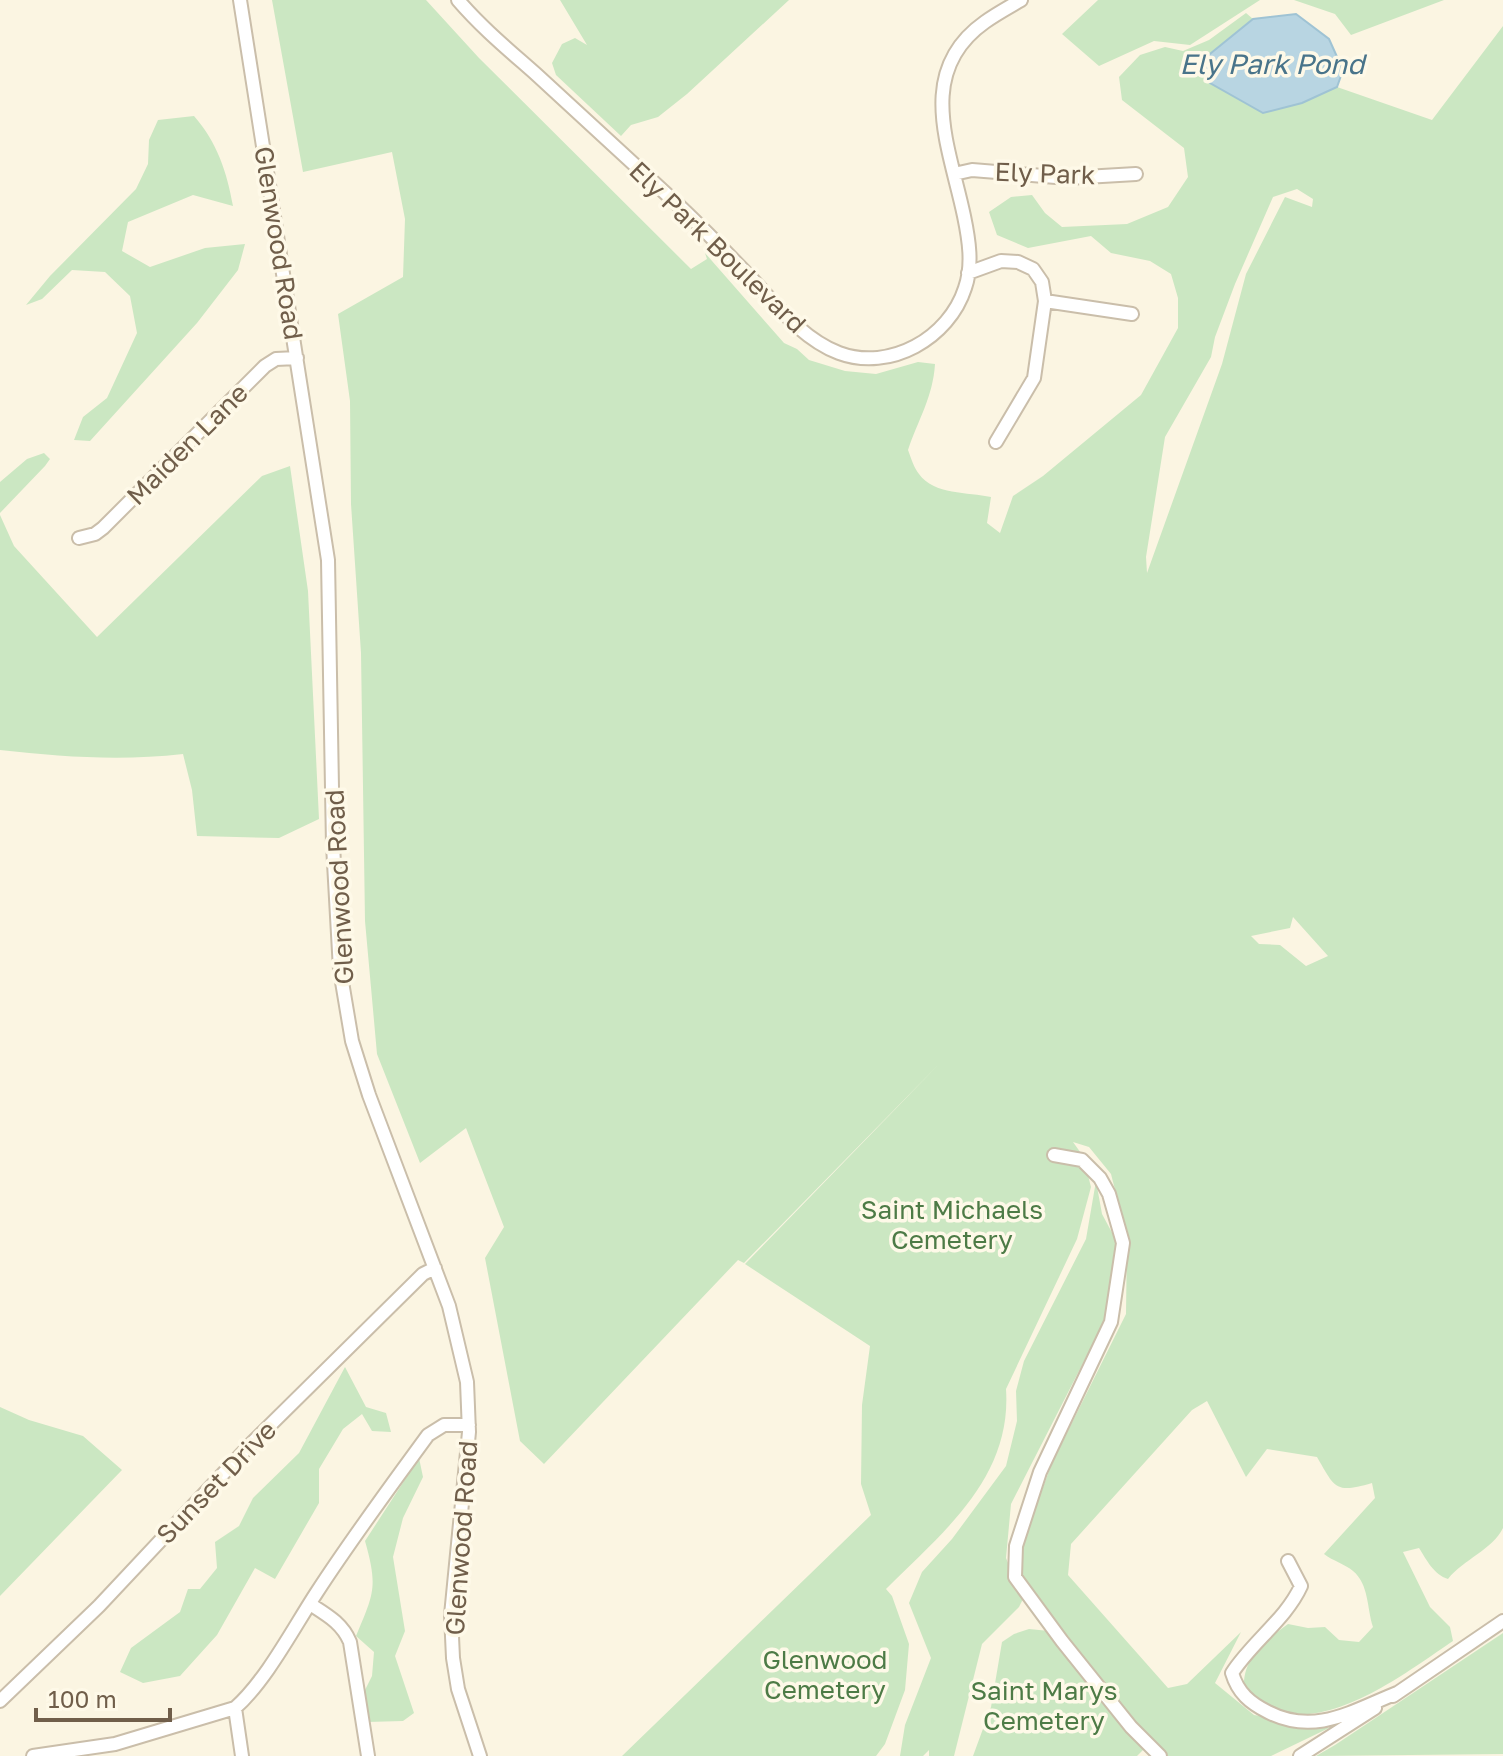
<svg xmlns="http://www.w3.org/2000/svg" width="1503" height="1756" viewBox="0 0 1503 1756" font-family="'Golos Text',sans-serif">
	<style>
		.green { fill: #cbe7c2; fill-rule: evenodd }
		.water { fill: #b8d5e2; stroke: #9fc3d4; stroke-width: 2 }
		.lines { fill: none; stroke-linecap: round; stroke-linejoin: round }
		.minor-casing { stroke: #cabeaa; stroke-width: 16 }
		.minor { stroke: #fff; stroke-width: 12 }
		.labels { text-anchor: middle; dominant-baseline: central; stroke-width: 7; stroke-linejoin: round; paint-order: stroke }
		.street-label { font-size: 26px; fill: #705e4a; stroke: #fef9e8 }
		.park-label { font-size: 26px; fill: #4d7b46; stroke: #fef9e8 }
		.water-label { font-size: 28px; font-style: italic; fill: #49748a; stroke: #fef9e8 }
	</style>
	<rect width="100%" height="100%" fill="#fbf5e2"/>
	<path class="green" d="M272,0H426L479,58L691,269L707,259L705,253L784,343L797,349L809,360L845,371L876,374L918,362L935,364C933,397 918,420 908,450C911,458 914,468 919,474C934,495 968,492 991,497L987,523L1000,533L1013,496L1043,476L1141,395L1178,328V298L1171,274L1150,261L1111,253L1091,236L1028,248L997,235L989,212L1011,197L1032,195L1045,213L1062,227L1127,224L1168,207L1188,177L1184,148L1122,100L1119,77L1140,55L1165,47L1183,51L1209,40L1246,13L1253,19L1201,62L1210,83L1263,113L1302,103L1337,87L1432,120L1503,26V1528C1492,1550 1464,1559 1448,1579C1434,1575 1426,1559 1419,1548L1403,1552L1430,1607L1450,1627L1453,1641C1408,1671 1337,1727 1279,1712C1265,1708 1254,1696 1244,1686C1243,1658 1266,1640 1288,1624L1308,1628L1325,1627L1339,1640L1359,1642L1373,1627C1367,1609 1369,1584 1353,1571C1345,1564 1333,1561 1324,1554L1375,1498L1372,1483C1335,1494 1335,1488 1317,1457L1267,1449L1246,1477L1207,1401L1192,1410L1071,1544L1068,1575L1168,1688L1187,1684L1241,1632L1215,1683L1254,1715L1329,1728L1271,1756H1168L1123,1709L1022,1576L1021,1546L1052,1463L1126,1314L1127,1237L1111,1174L1089,1147L1073,1142L1083,1156L1091,1187L1077,1239L1006,1389C1012,1478 943,1532 886,1589L892,1596L909,1644L905,1690L885,1744L876,1756H622L871,1515L861,1484L862,1405L870,1346L745,1264L942,1061L744,1263L738,1260L544,1464L520,1441L485,1258L504,1227L466,1128L420,1163L377,1054L365,921L361,653L351,504L350,401L338,314L403,277L405,219L392,152L303,172ZM1297,189L1313,199L1312,207L1285,197L1246,274L1222,364L1147,573L1146,557L1165,437L1211,357L1215,337L1235,284L1273,197ZM1293,917L1328,956L1306,966L1280,945L1259,944L1251,936L1290,928Z
		M560,0H789L687,94L658,117L631,125L621,136L556,75L552,63L562,44L575,38L587,45Z
		M1098,0H1260L1190,45L1154,41L1099,66L1062,34Z
		M1294,0H1444L1351,35L1335,14Z
		M194,116C217,142 227,172 233,206L193,195L128,222L122,251L150,267L205,248L245,244L238,270L197,323L90,441L74,440L83,417L107,398L137,333L130,296L105,272L72,270L42,299L26,305L50,276L136,189L148,164L149,140L158,120Z
		M44,453L50,459L45,466L0,513V482L27,459Z
		M290,466L308,591L319,819L279,838L197,836L192,790L183,754C121,761 62,757 0,750V515L14,546L97,637L262,476Z
		M1096,1181L1102,1214L1116,1240L1104,1322L1011,1504L1006,1558L1023,1599L1019,1607L982,1644L954,1756H929V1750L923,1756H900L905,1725L931,1658L909,1603L922,1572L952,1539L1006,1466L1017,1421L1016,1391L1024,1361L1086,1239Z
		M345,1367L366,1407L386,1413L391,1432L372,1431L362,1414L343,1429L319,1469V1503L275,1579L255,1568L217,1635L180,1676L143,1683L120,1672L131,1648L180,1612L188,1589H200L217,1568L215,1542L239,1526L253,1498L299,1453Z
		M0,1407L29,1420L83,1436L122,1470L0,1596Z
		M419,1458L423,1477L403,1518L393,1557L405,1631L395,1656L414,1713L403,1721L367,1722L364,1692L372,1676L374,1652L356,1636C374,1593 378,1587 365,1541Z
		M1029,1629L1049,1631L1145,1748L1137,1756H973L991,1707L1002,1642L1014,1634Z
		M1503,1633V1754L1316,1756L1335,1745Z"/>
	<path class="water" d="M1296,14L1329,39L1343,70L1337,87L1302,103L1263,113L1210,83L1200,62L1253,19Z"/>
	<g class="lines">
		<defs>
			<path id="minor" d="M240,0L328,560L333,845L340,970L352,1041L369,1095L449,1306L467,1382L469,1432L451,1615L453,1658L458,1689L480,1756
				M458,0C482,28 510,51 537,75C583,117 629,160 675,202C702,227 727,253 752,279C778,307 803,339 839,353C890,372 949,338 965,288C973,265 969,240 964,216C950,148 914,72 985,22C996,14 1009,7 1021,0
				M954,174L972,170L1068,178L1136,174
				M968,273L1001,261L1018,262L1033,269L1042,282L1045,301L1034,378L996,442
				M1045,301L1132,314
				M79,538L95,534L103,528L265,366L276,359L297,358
				M1054,1155L1082,1160L1100,1178L1109,1194L1123,1243L1111,1322L1040,1472L1016,1546L1015,1577L1062,1641L1131,1727L1160,1756
				M1288,1561L1301,1586C1286,1619 1252,1642 1232,1673C1238,1693 1250,1703 1268,1712C1315,1736 1352,1711 1397,1693
				M310,1604C327,1615 342,1623 350,1642L368,1756
				M1393,1696L1503,1621
				M0,1701L99,1606L251,1444L423,1274L435,1268
				M235,1708L242,1756
				M33,1756L115,1744L235,1708C266,1681 294,1627 317,1592C352,1538 390,1487 428,1435L444,1425H469
				M1300,1756L1375,1708"/>
		</defs>
		<use href="#minor" class="minor-casing"/>
		<use href="#minor" class="minor"/>
	</g>
	<g class="labels">
		<g class="street-label">
			<text transform="translate(1045 173) rotate(2)">Ely Park</text>
			<text transform="translate(279 243) rotate(81)">Glenwood Road</text>
			<text transform="translate(718 247) rotate(44)">Ely Park Boulevard</text>
			<text transform="translate(187 444) rotate(-45)">Maiden Lane</text>
			<text transform="translate(339 887) rotate(-93)">Glenwood Road</text>
			<text transform="translate(216 1482) rotate(-46)">Sunset Drive</text>
			<text transform="translate(461 1538) rotate(-86)">Glenwood Road</text>
		</g>
		<g class="park-label">
			<text x="952" y="1209">Saint Michaels<tspan x="952" dy="30">Cemetery</tspan></text>
			<text x="825" y="1659">Glenwood<tspan x="825" dy="30">Cemetery</tspan></text>
			<text x="1044" y="1690">Saint Marys<tspan x="1044" dy="30">Cemetery</tspan></text>
		</g>
		<g class="water-label">
			<text x="1272" y="63">Ely Park Pond</text>
		</g>
	</g>
	<path d="M36 1708v12h134v-12" fill="none" stroke="#705e4a" stroke-width="4"/>
	<text x="48" y="1708" font-size="24" fill="#705e4a" stroke="#fef9e8" stroke-width="6" paint-order="stroke">100 m</text>
</svg>
